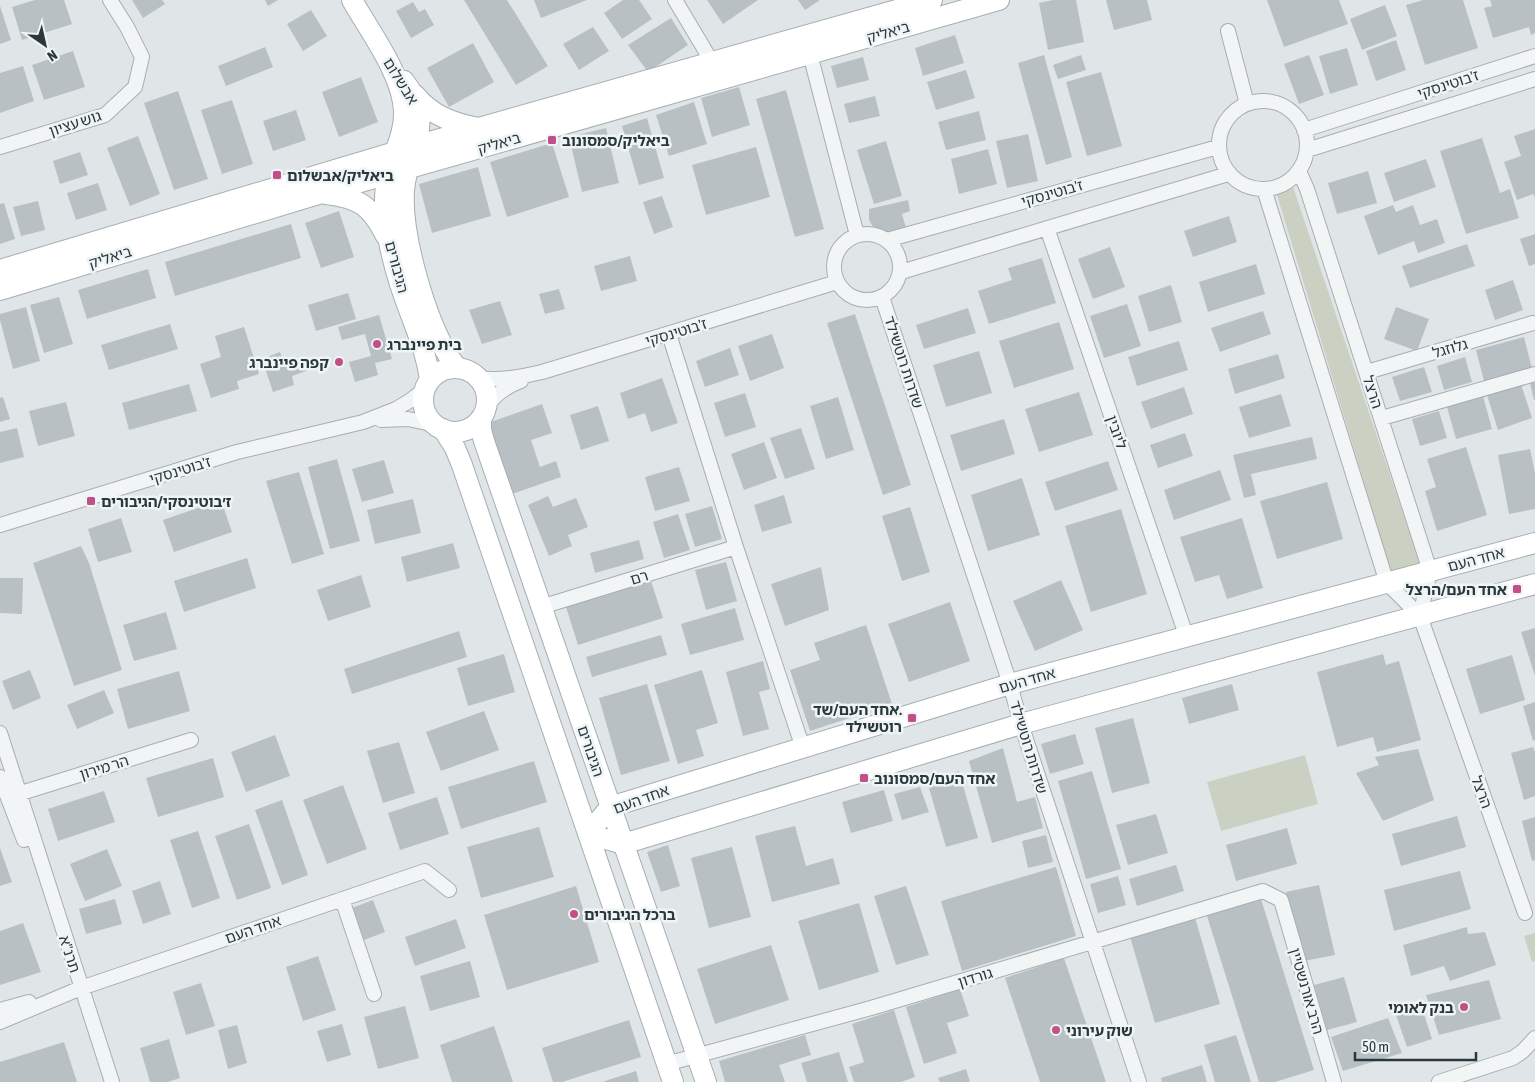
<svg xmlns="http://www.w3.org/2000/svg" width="1535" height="1082" viewBox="0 0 1535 1082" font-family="'Asap Condensed','Noto Sans Hebrew',sans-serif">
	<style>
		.green { fill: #cbd1c2 }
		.building { fill: #b8c0c4 }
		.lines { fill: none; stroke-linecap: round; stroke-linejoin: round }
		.street-casing { stroke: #a6aeb2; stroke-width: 16 }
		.secondary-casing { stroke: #a6aeb2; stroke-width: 22 }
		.street { stroke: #f2f5f6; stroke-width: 14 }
		.secondary { stroke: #fff; stroke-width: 20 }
		.poi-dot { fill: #c24f87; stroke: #eff4f5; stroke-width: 2 }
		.labels { text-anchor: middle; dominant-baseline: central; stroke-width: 5; stroke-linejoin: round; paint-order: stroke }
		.street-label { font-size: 15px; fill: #2a383e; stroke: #eff4f5 }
		.poi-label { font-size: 15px; font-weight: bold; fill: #2a383e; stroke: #eff4f5; text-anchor: start }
	</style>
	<rect width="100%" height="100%" fill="#e0e6e8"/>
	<path class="green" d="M1291,181L1421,567L1392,575L1277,195Z
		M1305,755L1318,804L1221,831L1207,782Z
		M1535,933V961L1532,962L1524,936Z"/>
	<path class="building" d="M35,0H64L72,24L22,40L12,7Z
		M132,0H162L165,4L143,18Z
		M265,0H278L268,6Z
		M464,0H507L548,66L516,85Z
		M534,0H587L541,18Z
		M623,0H639L652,19L622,39L604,13Z
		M707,0H758L723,24Z
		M798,0H820L805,10Z
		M1053,0H1076L1084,42L1048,50L1039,3Z
		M1106,0H1147L1152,20L1114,30Z
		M1267,0H1339L1348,24L1284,47Z
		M1423,0H1463L1478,48L1425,65L1406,5Z
		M1490,0H1535V33L1531,35L1529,27L1493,38L1484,8L1492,6Z
		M413,2L419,12L425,9L434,25L411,38L396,11Z
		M1385,5L1397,36L1362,50L1350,19Z
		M0,6L11,40L0,44Z
		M311,10L327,36L303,51L287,24Z
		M671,18L688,45L648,72L628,45Z
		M593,27L609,51L579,70L563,44Z
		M955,35L964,63L923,76L915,48Z
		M1396,40L1406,70L1376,81L1366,51Z
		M473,43L494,82L449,107L427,68Z
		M265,47L273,67L226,86L218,66Z
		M1347,48L1358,85L1330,94L1319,56Z
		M73,51L85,87L44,100L32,65Z
		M1044,55L1072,157L1046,165L1018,63Z
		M1081,55L1086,70L1058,79L1053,65Z
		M1309,55L1324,95L1299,104L1284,64Z
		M863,57L869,80L837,88L831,66Z
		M23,66L34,101L0,113V73Z
		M966,70L975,98L936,110L927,82Z
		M1101,72L1122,146L1087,156L1066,82Z
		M361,77L378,122L339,137L322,92Z
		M739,87L750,125L712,137L701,98Z
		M786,90L824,229L795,237L756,99Z
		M178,91L208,179L174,190L144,103Z
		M875,96L880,116L849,123L844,104Z
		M232,100L253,164L222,174L201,110Z
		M694,102L707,144L669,156L656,115Z
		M296,110L306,140L273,151L263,121Z
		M979,111L986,140L946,150L938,122Z
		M647,118L664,178L639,185L622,126Z
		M606,128L619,183L582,192L569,137Z
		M1535,129V198L1533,194L1517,200L1504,162L1521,156L1514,136Z
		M1028,134L1038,181L1007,188L996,141Z
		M138,136L160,194L130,206L107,148Z
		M1482,138L1500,193L1510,189L1519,218L1466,234L1440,151Z
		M886,141L902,196L874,204L857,150Z
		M552,143L569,197L507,217L490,162Z
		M756,147L770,197L706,215L692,165Z
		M988,149L997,184L959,194L951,159Z
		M80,152L88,175L60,184L53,161Z
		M1426,159L1436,187L1394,202L1384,173Z
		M478,167L491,216L432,233L419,184Z
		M1368,171L1377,203L1337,214L1328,183Z
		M98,183L107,210L76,220L67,193Z
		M662,196L673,227L654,234L643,202Z
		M908,200L910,211L902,214L906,228L890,233L875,230L869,220V209Z
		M38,201L45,230L21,236L13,207Z
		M4,203L15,239L0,244V204Z
		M1393,205L1396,212L1413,205L1420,225L1437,219L1445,243L1418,253L1414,241L1378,255L1364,216Z
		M339,211L354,257L321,268L305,223Z
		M1229,216L1237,242L1193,257L1184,231Z
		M291,224L301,258L175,296L165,262Z
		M1535,234V264L1529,266L1520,239Z
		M1467,244L1475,266L1410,288L1402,266Z
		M1110,247L1125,287L1093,299L1078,259Z
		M630,256L637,281L601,291L594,266Z
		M1042,258L1056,303L989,324L978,291L1012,280L1008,268Z
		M1256,264L1265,294L1208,312L1199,282Z
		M148,269L156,298L87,319L78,290Z
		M1513,280L1523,310L1495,320L1485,290Z
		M1171,285L1182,322L1149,332L1138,296Z
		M559,289L565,309L545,314L539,294Z
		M348,293L356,319L316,331L308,305Z
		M59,297L73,344L44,353L30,305Z
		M500,301L512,335L482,344L469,310Z
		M1127,304L1141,346L1104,358L1090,316Z
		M26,307L40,361L13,369L0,320V314Z
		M1396,307L1429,319L1417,351L1384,339Z
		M968,308L976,333L924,349L916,325Z
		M1263,311L1271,334L1220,352L1211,328Z
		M855,314L911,485L883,495L827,323Z
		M379,315L392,359L375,363L378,375L355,382L349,362L371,356L365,334L342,340L338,327Z
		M1059,322L1074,369L1014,388L999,341Z
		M170,324L178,349L109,370L101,345Z
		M244,327L259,374L237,381L239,389L211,398L200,364L221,357L215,336Z
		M772,334L784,368L750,381L738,346Z
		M1524,337L1532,369L1484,381L1476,350Z
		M1179,341L1188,370L1137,386L1128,357Z
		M730,348L739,375L705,387L696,361Z
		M979,351L992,393L946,407L933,365Z
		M280,352L284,364L305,357L309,370L292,376L294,385L273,392L262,359Z
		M1278,354L1285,378L1235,394L1228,369Z
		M1465,357L1472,382L1444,390L1437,366Z
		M1424,367L1432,392L1400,401L1392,377Z
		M662,378L678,423L651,432L645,413L628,419L620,393Z
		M1535,382V400H1534L1530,383Z
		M189,384L197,411L129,430L122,403Z
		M1521,384L1532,418L1498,430L1487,395Z
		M1184,387L1193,414L1151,429L1141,402Z
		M1079,392L1093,435L1039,452L1025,409Z
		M745,393L756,427L725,437L714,403Z
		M1281,394L1291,426L1249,438L1239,407Z
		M1483,396L1492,429L1456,439L1447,407Z
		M3,397L10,419L0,422V398Z
		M838,397L854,450L826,459L810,406Z
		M66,402L75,436L38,446L29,411Z
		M542,404L552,433L531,440L540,467L556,461L561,477L509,495L485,424Z
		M598,406L609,441L581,450L570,415Z
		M1439,411L1447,438L1420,446L1412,419Z
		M1004,419L1015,454L961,471L950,435Z
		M17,428L24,457L0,463V432Z
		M801,428L815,469L785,479L770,438Z
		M1185,433L1193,456L1158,468L1150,445Z
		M1312,437L1317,459L1251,474L1256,495L1244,498L1233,455Z
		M764,442L777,478L744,490L731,454Z
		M1466,447L1487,515L1437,531L1425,491L1436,487L1427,459Z
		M1530,449L1535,473V509L1509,514L1498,455Z
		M337,459L360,541L330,549L308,467Z
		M384,460L394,493L362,502L352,469Z
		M1108,461L1118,490L1055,511L1045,482Z
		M679,467L690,501L655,511L645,477Z
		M1220,470L1231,500L1174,520L1164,490Z
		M299,472L324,554L292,564L266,481Z
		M1022,478L1040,535L988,551L971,495Z
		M1327,482L1343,539L1277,559L1260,501Z
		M784,495L792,523L762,532L754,505Z
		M548,496L553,507L576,498L588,527L568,535L572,546L549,556L528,505Z
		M413,499L421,533L375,544L367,510Z
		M221,500L232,532L174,552L163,520Z
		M712,506L722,539L695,547L685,514Z
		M910,507L930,572L902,581L882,516Z
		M1121,509L1147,594L1091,612L1065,526Z
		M678,514L690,550L664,558L653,522Z
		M121,518L132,552L98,562L88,529Z
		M1242,518L1263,588L1227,599L1219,575L1195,582L1180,537Z
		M639,540L644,559L595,573L590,553Z
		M453,543L460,568L407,582L401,557Z
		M81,546L89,563L122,670L74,686L33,563Z
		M247,558L256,588L184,612L174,581Z
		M726,562L737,601L706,610L695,570Z
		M821,567L829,610L785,626L771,584Z
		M361,575L371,607L328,621L317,590Z
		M0,578H23L22,614L0,613Z
		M1061,580L1083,630L1035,651L1013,601Z
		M651,581L663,618L578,645L566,607Z
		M950,602L970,661L909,682L888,624Z
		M735,608L744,640L690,655L681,624Z
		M166,612L177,649L134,661L123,625Z
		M866,625L892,704L810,731L790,670L820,660L814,643Z
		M1535,628V676L1521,632Z
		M459,631L467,657L352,694L344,669Z
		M661,635L667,655L592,677L586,657Z
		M504,654L515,692L468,706L457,668Z
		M1383,654L1386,665L1399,661L1421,740L1377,752L1373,737L1337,747L1317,672Z
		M1512,655L1525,700L1480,714L1466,669Z
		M763,661L770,689L759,692L769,729L743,736L726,672Z
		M30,670L41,698L13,710L2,681Z
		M702,670L718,723L696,730L704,756L678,764L654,685Z
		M179,671L190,711L128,729L117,689Z
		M647,684L670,761L621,775L599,698Z
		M1232,684L1239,710L1189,724L1182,698Z
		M104,690L114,713L77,729L67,705Z
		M1535,702V740L1533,741L1523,706Z
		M484,711L499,750L441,771L426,732Z
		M1133,718L1150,783L1112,793L1095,728Z
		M1075,734L1084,764L1050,774L1041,744Z
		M275,735L290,776L246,792L231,752Z
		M399,742L415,793L383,803L367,751Z
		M1533,747L1535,752V796L1524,800L1511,753Z
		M1003,748L1017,802L1035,797L1043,828L992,843L969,761Z
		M1418,749L1434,800L1383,821L1356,773L1379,765L1375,757Z
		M213,758L224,797L158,817L146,778Z
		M534,761L547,802L461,829L448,787Z
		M959,771L978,838L946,847L927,781Z
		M1092,771L1121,869L1086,879L1058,781Z
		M343,785L367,849L327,864L303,800Z
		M920,787L929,812L902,820L894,794Z
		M884,790L893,821L851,833L842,802Z
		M104,791L115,822L58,841L48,809Z
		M437,797L449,834L400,850L388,813Z
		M282,800L308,875L282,885L255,810Z
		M1156,814L1168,853L1128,865L1116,825Z
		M1457,816L1466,847L1401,866L1392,834Z
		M1535,817V860L1532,861L1522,821Z
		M249,824L271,888L237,900L215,836Z
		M795,826L806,866L833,858L840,884L772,902L755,836Z
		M539,827L554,877L481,898L467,847Z
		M1287,828L1297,864L1236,881L1226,845Z
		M198,831L220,898L192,908L170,840Z
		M1046,835L1053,862L1028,868L1022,841Z
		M668,845L680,886L661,892L647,852Z
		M732,847L751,917L709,928L691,858Z
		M0,848L12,882L0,886Z
		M107,849L122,886L85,901L70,864Z
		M1176,865L1184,891L1137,906L1129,879Z
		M1056,867L1076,936L962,971L941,901Z
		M1460,871L1471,909L1394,931L1384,890Z
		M1118,876L1126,905L1098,913L1090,884Z
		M160,881L171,914L143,924L132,891Z
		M1319,885L1335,955L1304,961L1286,892Z
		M576,886L599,962L507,990L484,915Z
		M906,886L929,955L896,965L874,896Z
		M115,899L122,924L86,934L79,909Z
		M1261,899L1314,1070L1275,1082H1259L1207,916Z
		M373,900L385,932L364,940L352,908Z
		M859,903L879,972L819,990L798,921Z
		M1194,914L1220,1004L1155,1023L1129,933Z
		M456,919L466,948L415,966L405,937Z
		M23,923L41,972L0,985V931Z
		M1467,927L1468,934L1485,932L1496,965L1450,981L1444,966L1411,976L1403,945Z
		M771,945L789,1000L715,1024L697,969Z
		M318,956L336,1010L303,1021L286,967Z
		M1064,958L1106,1082H1040L1005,978Z
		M470,961L480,997L430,1011L420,976Z
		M1344,977L1357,1022L1327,1030L1314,985Z
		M1489,980L1501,1019L1439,1035L1426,995Z
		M201,983L215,1026L186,1035L173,992Z
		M960,989L969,1016L947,1023L957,1053L924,1064L906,1007Z
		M1420,1002L1432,1039L1407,1047L1394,1009Z
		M405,1006L419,1058L378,1069L364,1017Z
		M894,1010L915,1077L901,1082H854L849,1067L864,1062L852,1024Z
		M1388,1018L1402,1053L1343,1071L1331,1037Z
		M629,1020L641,1057L562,1082H553L542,1048Z
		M342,1024L351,1055L327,1062L317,1031Z
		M237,1025L247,1063L228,1069L218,1030Z
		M494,1026L513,1082H452L440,1045Z
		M805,1035L811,1055L779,1065L785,1082H725L719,1061Z
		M1236,1035L1251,1082H1215L1204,1045Z
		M169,1039L180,1078L168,1082H150L140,1048Z
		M64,1042L77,1082H0V1062Z
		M839,1052L848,1082H807L801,1063Z
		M1202,1065L1207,1082H1162L1161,1078Z
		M966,1069L970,1082H940L938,1078Z
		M636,1071L639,1082H602Z"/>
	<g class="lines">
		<defs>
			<path id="street" d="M675,0L712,62
				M1228,31L1247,104
				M810,54L857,235
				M1219 145a44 44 0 1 1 88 0a44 44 0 1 1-88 0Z
				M1304,130L1535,56
				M0,147L105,115L135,87L142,57L127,27L110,0
				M1307,150L1535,79
				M1299,171L1307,189L1430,571L1420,616
				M1264,189L1387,583L1420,616L1525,913
				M1047,228L1186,635
				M834 267a33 33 0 1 1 66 0a33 33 0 1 1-66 0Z
				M887,240L1218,147
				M901,272L1228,174
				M882,297L1010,684L1021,724L1139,1082
				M669,334L736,547L803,748
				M1367,372L1533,323
				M478,378C501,381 520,377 542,372L837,282
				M486,408C494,395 507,386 521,381
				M1382,418L1535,374
				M381,420L408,419L436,425
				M0,525L237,452L363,422L396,409L411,400L426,388
				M541,607L736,547
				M0,733L112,1082
				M0,777L24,840
				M18,794L191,740
				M342,899L374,994
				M0,1010L29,1002
				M0,1022L81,988L425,871L449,890
				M666,1064L871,1008L1263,891L1281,900L1334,1082
				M1439,1082L1513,1058L1523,1051L1535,1038"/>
			<path id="secondary" d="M352,0C370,32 403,75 404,112C405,133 393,154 388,174C383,196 385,221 389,242C394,267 402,292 411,315C419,337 427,356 430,380
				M404,81C437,125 408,145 404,190C401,237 428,332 457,368
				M415,95C432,116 453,123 478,128
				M326,194C360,198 371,206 386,236
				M0,270L415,146L932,0
				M0,290L322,193L999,0
				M423 400a32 32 0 1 1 64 0a32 32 0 1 1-64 0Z
				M481,418V430L484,441L706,1082
				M443,429L455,448L462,465L673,1082
				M588,834L610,807L1010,684L1535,543
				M588,834L623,844L1021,724L1535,584"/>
		</defs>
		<use href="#street" class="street-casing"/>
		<use href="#secondary" class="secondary-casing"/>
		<use href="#street" class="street"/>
		<use href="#secondary" class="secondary"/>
	</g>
	<g class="poi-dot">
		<rect x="547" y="135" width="10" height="10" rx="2.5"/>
		<rect x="272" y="170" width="10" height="10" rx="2.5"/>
		<circle cx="377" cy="344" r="5"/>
		<circle cx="339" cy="362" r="5"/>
		<rect x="86" y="496" width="10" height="10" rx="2.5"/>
		<rect x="1512" y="584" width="10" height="10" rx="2.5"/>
		<rect x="907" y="713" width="10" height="10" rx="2.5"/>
		<rect x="859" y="773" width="10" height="10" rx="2.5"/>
		<circle cx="574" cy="914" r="5"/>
		<circle cx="1464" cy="1007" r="5"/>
		<circle cx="1056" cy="1030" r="5"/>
	</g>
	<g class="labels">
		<g class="street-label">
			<text transform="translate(888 32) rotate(-16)">ביאליק</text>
			<text transform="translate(401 81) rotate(58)">אבשלום</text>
			<text transform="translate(1448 84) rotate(-18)">ז'בוטינסקי</text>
			<text transform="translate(75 123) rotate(-18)">גוש עציון</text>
			<text transform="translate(499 143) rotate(-16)">ביאליק</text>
			<text transform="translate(1052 193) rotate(-16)">ז'בוטינסקי</text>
			<text transform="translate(110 257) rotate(-17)">ביאליק</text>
			<text transform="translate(397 267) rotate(75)">הגיבורים</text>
			<text transform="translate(676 332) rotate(-17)">ז'בוטינסקי</text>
			<text transform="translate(1450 348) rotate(-16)">גלוזגל</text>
			<text transform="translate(904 362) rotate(72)">שדרות רוטשילד</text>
			<text transform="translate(1373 392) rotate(72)">הרצל</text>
			<text transform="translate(1117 432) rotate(71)">ליובין</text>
			<text transform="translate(180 470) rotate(-17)">ז'בוטינסקי</text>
			<text transform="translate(1476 559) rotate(-15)">אחד העם</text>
			<text transform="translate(639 577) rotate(-17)">רם</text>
			<text transform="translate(1027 680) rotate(-16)">אחד העם</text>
			<text transform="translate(1029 747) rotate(73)">שדרות רוטשילד</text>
			<text transform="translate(591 751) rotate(71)">הגיבורים</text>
			<text transform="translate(104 767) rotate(-17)">הר מירון</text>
			<text transform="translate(1482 792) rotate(70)">הרצל</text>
			<text transform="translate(641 799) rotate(-20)">אחד העם</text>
			<text transform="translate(253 929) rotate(-19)">אחד העם</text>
			<text transform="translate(70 954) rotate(72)">תרנ"א</text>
			<text transform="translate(975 977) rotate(-17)">גורדון</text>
			<text transform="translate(1307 991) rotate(74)">הרב אורנשטיין</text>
		</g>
		<g class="poi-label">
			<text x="562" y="140">ביאליק/סמסונוב</text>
			<text x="287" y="175">ביאליק/אבשלום</text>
			<text x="387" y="344">בית פיינברג</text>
			<text x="329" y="362" text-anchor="end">קפה פיינברג</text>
			<text x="101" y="501">ז׳בוטינסקי/הגיבורים</text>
			<text x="1507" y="589" text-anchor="end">אחד העם/הרצל</text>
			<text x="902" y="709" text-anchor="end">אחד העם/שד.<tspan x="902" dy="17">רוטשילד</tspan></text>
			<text x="874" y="778">אחד העם/סמסונוב</text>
			<text x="584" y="914">ברכל הגיבורים</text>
			<text x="1454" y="1007" text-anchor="end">בנק לאומי</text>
			<text x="1066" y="1030">שוק עירוני</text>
		</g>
	</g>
	<g transform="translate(45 45) rotate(146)" stroke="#eff4f5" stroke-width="4" paint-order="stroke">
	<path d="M0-4L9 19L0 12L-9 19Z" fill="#2a383e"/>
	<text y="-8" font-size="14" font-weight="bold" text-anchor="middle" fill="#2a383e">N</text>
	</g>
	<path d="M1355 1052v8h121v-8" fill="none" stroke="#2a383e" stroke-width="2.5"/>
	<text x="1362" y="1052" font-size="15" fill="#2a383e" stroke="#eff4f5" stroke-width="4" paint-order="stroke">50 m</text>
</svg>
